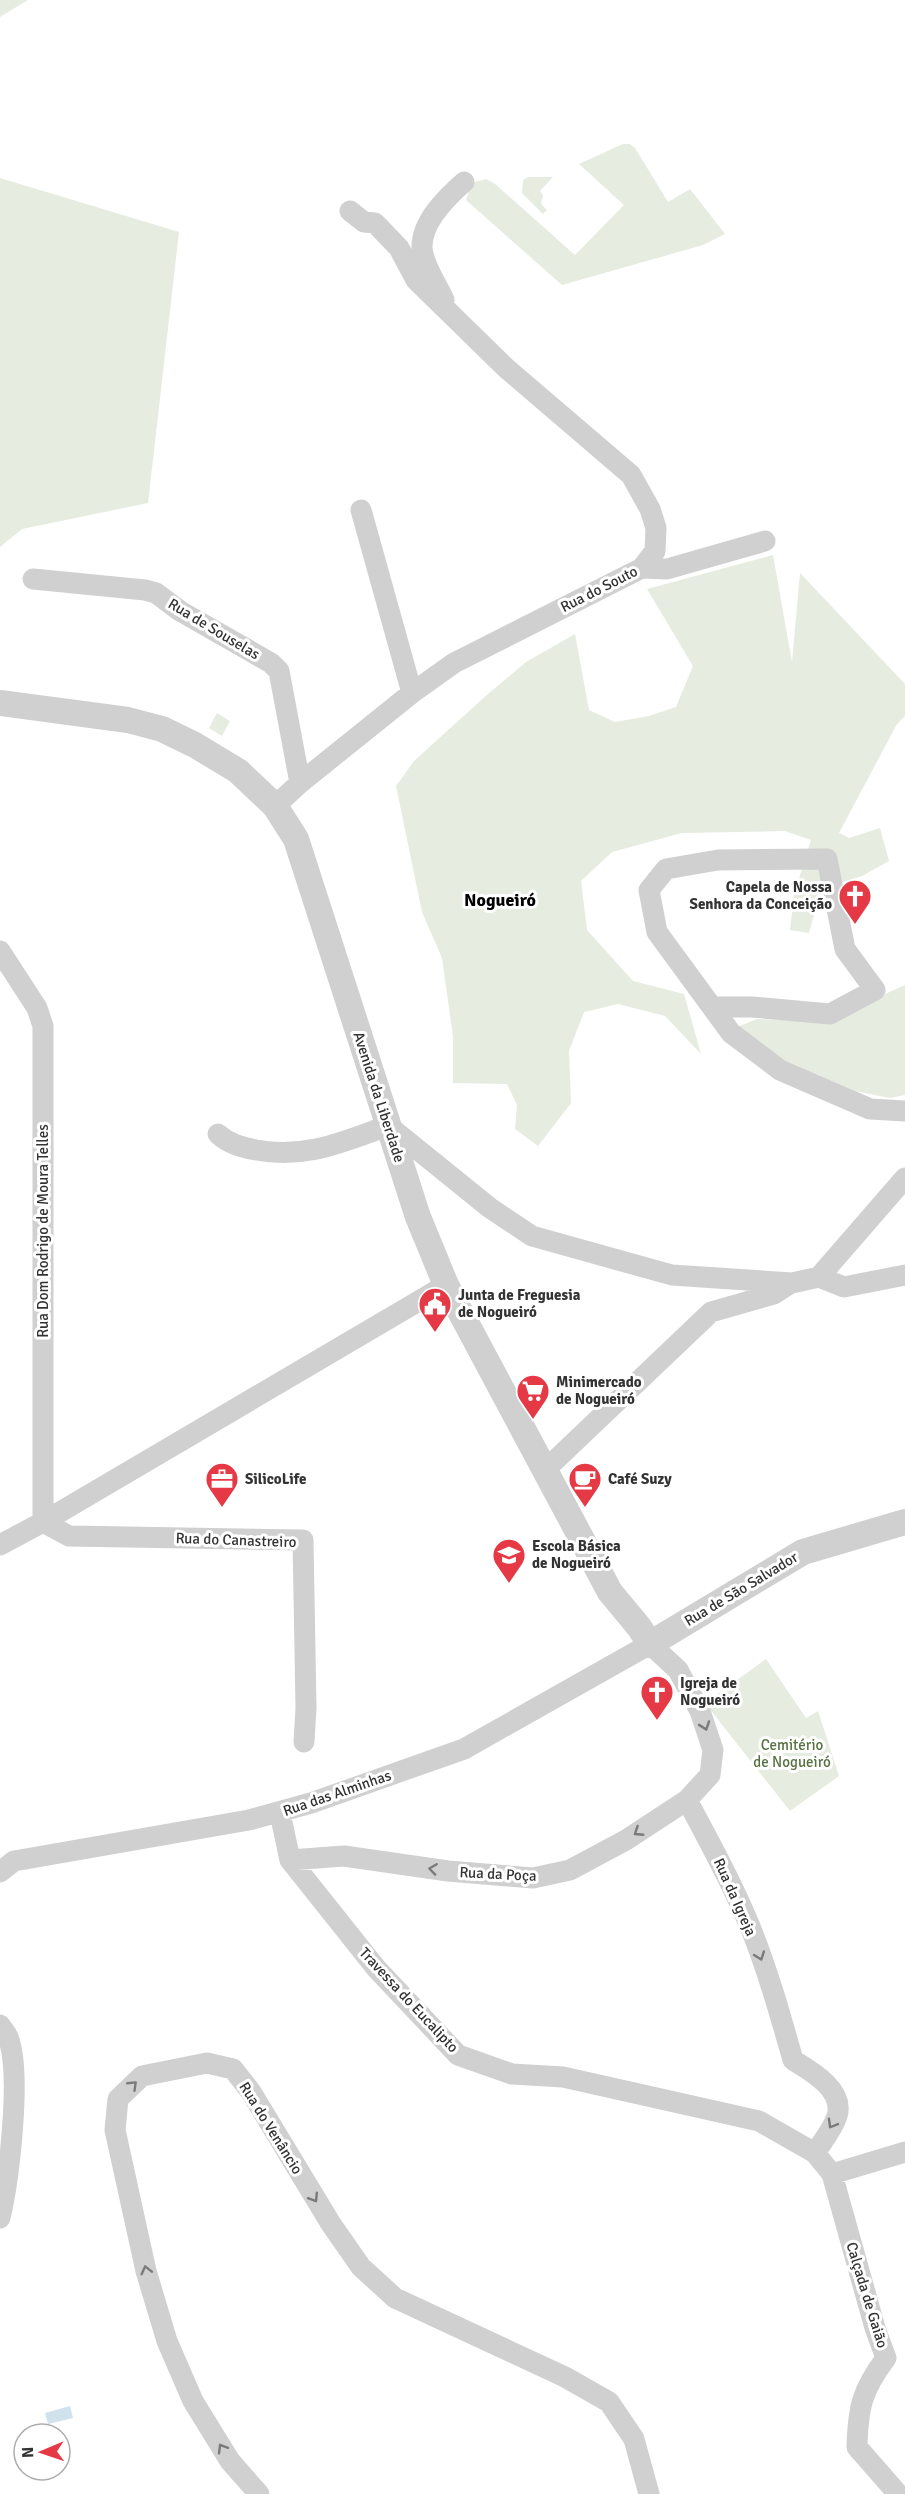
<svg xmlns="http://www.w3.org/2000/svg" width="905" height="2494" viewBox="0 0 905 2494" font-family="Signika,sans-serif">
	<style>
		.green { fill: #e6ecdf }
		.water { fill: #cfe2ee }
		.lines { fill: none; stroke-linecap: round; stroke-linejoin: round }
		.minor { stroke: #d0d0d0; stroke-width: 21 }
		.tertiary { stroke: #d0d0d0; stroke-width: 26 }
		.oneway { stroke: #7a7a7a }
		.labels { text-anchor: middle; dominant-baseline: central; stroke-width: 6; stroke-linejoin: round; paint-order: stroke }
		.street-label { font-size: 15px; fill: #333; stroke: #fff }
		.poi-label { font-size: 15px; font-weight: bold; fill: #333; stroke: #fff; text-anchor: start }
		.park-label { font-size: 15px; fill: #56703f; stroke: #fff }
		.quarter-label { font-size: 18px; font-weight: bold; fill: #000; stroke: #fff }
	</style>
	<rect width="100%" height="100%" fill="#fff"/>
	<path class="green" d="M0,0H28L0,17Z
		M623,144H630L635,148L668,202L690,189L725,234L703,245L562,285L466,200L472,183L486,179L495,184L575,255L624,205L579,164Z
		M528,177H553L540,191L543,195L541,204L547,210L543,214L522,193L523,180Z
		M0,178L179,232L148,503L22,529L0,547Z
		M773,555L792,662L800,573L905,684V716L897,724L839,833L849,838L880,828L889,861L862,876L821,889L809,933L790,930L794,895L811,840L785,831L682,833L612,852L581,881L587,930L633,981L684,994L701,1054L665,1016L618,1004L584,1012L569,1051L571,1103L538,1146L515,1129L517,1105L507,1084L453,1083V1036L442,958L422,912L396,786L414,761L488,694L526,662L575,634L589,710L615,722L649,716L676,707L693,666L647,589Z
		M217,713L230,721L222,736L209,728Z
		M905,985V1095L890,1098L855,1091L779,1058L737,1027L757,1019L812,1021L874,999Z
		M766,1659L806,1718L818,1711L839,1776L790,1811L705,1703Z"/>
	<path class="water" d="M70,2406L73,2418L48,2424L45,2413Z"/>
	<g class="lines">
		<path class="minor" d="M444,300C437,284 423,265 422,248C421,222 447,197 464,182
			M361,510L412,693
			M642,568L667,569L765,541
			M33,579L145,590L156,593L180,611L271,663L279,671L300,783
			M275,806L300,783L412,693L454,663L642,568L655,551L656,528L650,509L631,475L506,368L416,280L399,248L375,223L364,222L350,211
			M0,951L37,1008L43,1026V1522
			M713,1007H752L830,1014L875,990L845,949L827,859L718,860L666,869L649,890L657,932L731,1033L780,1070L870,1109L905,1111
			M391,1128L490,1208L532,1236L672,1275L792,1283L819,1277L905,1178
			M218,1134C229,1144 241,1147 256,1150C307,1159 342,1142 390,1125
			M819,1277L844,1287L905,1275
			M545,1470L711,1312L774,1294L791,1283
			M43,1522L69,1536L303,1540L306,1708L304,1742
			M0,1545L43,1522L446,1285
			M280,1813L290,1860L376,1968L458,2055L512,2074L563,2077L759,2121L815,2153L832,2174L875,2328L886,2358C862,2390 858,2407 857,2447L898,2494
			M290,1860L344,1856L448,1871L533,1878L570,1870L626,1840L687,1800
			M0,1872L14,1861L249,1820L311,1803L464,1749L650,1644L678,1670L700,1711L713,1750L710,1775L687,1800C709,1841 731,1881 749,1924C767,1968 780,2014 793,2060C811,2071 845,2090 837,2116C833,2129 822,2142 815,2153
			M0,2025C2,2028 6,2033 8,2037C22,2073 9,2179 0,2218
			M832,2174L905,2152
			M259,2494L230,2461L193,2401L167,2341L146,2271L115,2130L118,2099L142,2076L207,2063L233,2069L251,2092L331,2224L361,2267L395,2298L565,2377L609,2402L634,2439L649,2494"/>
		<path class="tertiary" d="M0,703L128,720L162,729L195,745L238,771L275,806L296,839L418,1217L446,1285L610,1592L639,1627L650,1644L803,1552L905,1522"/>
	</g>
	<defs><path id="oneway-chevron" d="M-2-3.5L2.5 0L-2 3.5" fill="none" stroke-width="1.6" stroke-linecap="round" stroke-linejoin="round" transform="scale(1.5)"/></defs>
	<g class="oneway">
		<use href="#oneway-chevron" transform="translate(705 1726) rotate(71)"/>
		<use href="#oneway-chevron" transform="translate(638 1832) rotate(147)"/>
		<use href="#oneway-chevron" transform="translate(433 1869) rotate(-172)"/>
		<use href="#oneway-chevron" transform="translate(760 1956) rotate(70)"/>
		<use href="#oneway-chevron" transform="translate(133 2085) rotate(-44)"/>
		<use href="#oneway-chevron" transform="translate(832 2124) rotate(120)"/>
		<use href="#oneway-chevron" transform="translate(314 2198) rotate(58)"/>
		<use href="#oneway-chevron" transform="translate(146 2270) rotate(-104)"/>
		<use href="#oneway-chevron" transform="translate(222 2448) rotate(-121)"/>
	</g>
	<defs>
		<symbol id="church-pin" viewBox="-11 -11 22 30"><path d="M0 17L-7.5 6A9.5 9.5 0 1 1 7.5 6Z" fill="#e63946" stroke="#fff"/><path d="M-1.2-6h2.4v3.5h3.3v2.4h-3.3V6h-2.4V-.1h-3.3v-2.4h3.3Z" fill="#fff"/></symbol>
		<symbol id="civic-pin" viewBox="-11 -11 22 30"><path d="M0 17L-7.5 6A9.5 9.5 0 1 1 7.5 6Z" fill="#e63946" stroke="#fff"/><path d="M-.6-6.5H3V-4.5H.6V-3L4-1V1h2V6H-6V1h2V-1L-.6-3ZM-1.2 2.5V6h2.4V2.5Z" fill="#fff"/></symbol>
		<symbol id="supermarket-pin" viewBox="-11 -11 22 30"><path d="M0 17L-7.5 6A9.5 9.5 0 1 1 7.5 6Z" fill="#e63946" stroke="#fff"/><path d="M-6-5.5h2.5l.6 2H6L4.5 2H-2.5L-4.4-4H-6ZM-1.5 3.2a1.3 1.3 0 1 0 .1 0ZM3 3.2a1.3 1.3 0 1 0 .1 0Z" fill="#fff"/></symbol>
		<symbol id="office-pin" viewBox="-11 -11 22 30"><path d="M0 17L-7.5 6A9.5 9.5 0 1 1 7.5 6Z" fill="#e63946" stroke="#fff"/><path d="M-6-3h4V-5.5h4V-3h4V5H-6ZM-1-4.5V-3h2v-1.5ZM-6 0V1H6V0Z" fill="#fff"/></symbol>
		<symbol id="cafe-pin" viewBox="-11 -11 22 30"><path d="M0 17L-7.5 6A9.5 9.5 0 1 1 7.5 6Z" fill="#e63946" stroke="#fff"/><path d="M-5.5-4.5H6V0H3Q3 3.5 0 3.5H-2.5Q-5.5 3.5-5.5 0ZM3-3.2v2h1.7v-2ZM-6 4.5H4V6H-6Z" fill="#fff"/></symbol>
		<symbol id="school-pin" viewBox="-11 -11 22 30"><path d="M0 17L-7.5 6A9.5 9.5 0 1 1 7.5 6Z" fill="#e63946" stroke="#fff"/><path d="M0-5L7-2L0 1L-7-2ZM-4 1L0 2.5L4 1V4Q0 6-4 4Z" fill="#fff"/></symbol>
	</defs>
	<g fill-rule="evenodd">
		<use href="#church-pin" x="836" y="877" width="38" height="52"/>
		<use href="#civic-pin" x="416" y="1285" width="38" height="52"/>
		<use href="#supermarket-pin" x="514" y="1372" width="38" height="52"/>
		<use href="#office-pin" x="203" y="1460" width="38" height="52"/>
		<use href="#cafe-pin" x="566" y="1460" width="38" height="52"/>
		<use href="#school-pin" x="490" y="1536" width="38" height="52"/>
		<use href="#church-pin" x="638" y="1673" width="38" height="52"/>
	</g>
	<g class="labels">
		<g class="street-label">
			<text transform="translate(599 589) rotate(-27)">Rua do Souto</text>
			<text transform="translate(214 629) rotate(31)">Rua de Souselas</text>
			<text transform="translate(379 1097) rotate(72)">Avenida da Liberdade</text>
			<text transform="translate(43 1231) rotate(-90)">Rua Dom Rodrigo de Moura Telles</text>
			<text transform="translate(236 1540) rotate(2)">Rua do Canastreiro</text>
			<text transform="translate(741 1589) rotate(-31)">Rua de São Salvador</text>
			<text transform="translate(337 1793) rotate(-19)">Rua das Alminhas</text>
			<text transform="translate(498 1874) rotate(3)">Rua da Poça</text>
			<text transform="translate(735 1897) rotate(66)">Rua da Igreja</text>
			<text transform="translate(409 2000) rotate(47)">Travessa do Eucalipto</text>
			<text transform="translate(271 2128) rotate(58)">Rua do Venâncio</text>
			<text transform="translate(867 2295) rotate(73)">Calçada de Gaião</text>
		</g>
		<g class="poi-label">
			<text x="832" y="887" text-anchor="end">Capela de Nossa<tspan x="832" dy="17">Senhora da Conceição</tspan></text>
			<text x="458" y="1295">Junta de Freguesia<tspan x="458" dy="17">de Nogueiró</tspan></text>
			<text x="556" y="1382">Minimercado<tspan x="556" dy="17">de Nogueiró</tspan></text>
			<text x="245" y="1479">SilicoLife</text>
			<text x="608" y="1479">Café Suzy</text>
			<text x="532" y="1546">Escola Básica<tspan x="532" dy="17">de Nogueiró</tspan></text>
			<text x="680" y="1683">Igreja de<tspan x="680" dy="17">Nogueiró</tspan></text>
		</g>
		<g class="park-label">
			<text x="792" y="1745">Cemitério<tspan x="792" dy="17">de Nogueiró</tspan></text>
		</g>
		<g class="quarter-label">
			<text x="500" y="900">Nogueiró</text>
		</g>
	</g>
	<g transform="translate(42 2452) rotate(268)"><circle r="28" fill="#ffffff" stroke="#adadad" stroke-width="1.5"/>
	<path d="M0-4.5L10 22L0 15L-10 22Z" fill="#e63946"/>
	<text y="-9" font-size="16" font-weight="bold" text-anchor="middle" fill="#333333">N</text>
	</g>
</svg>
